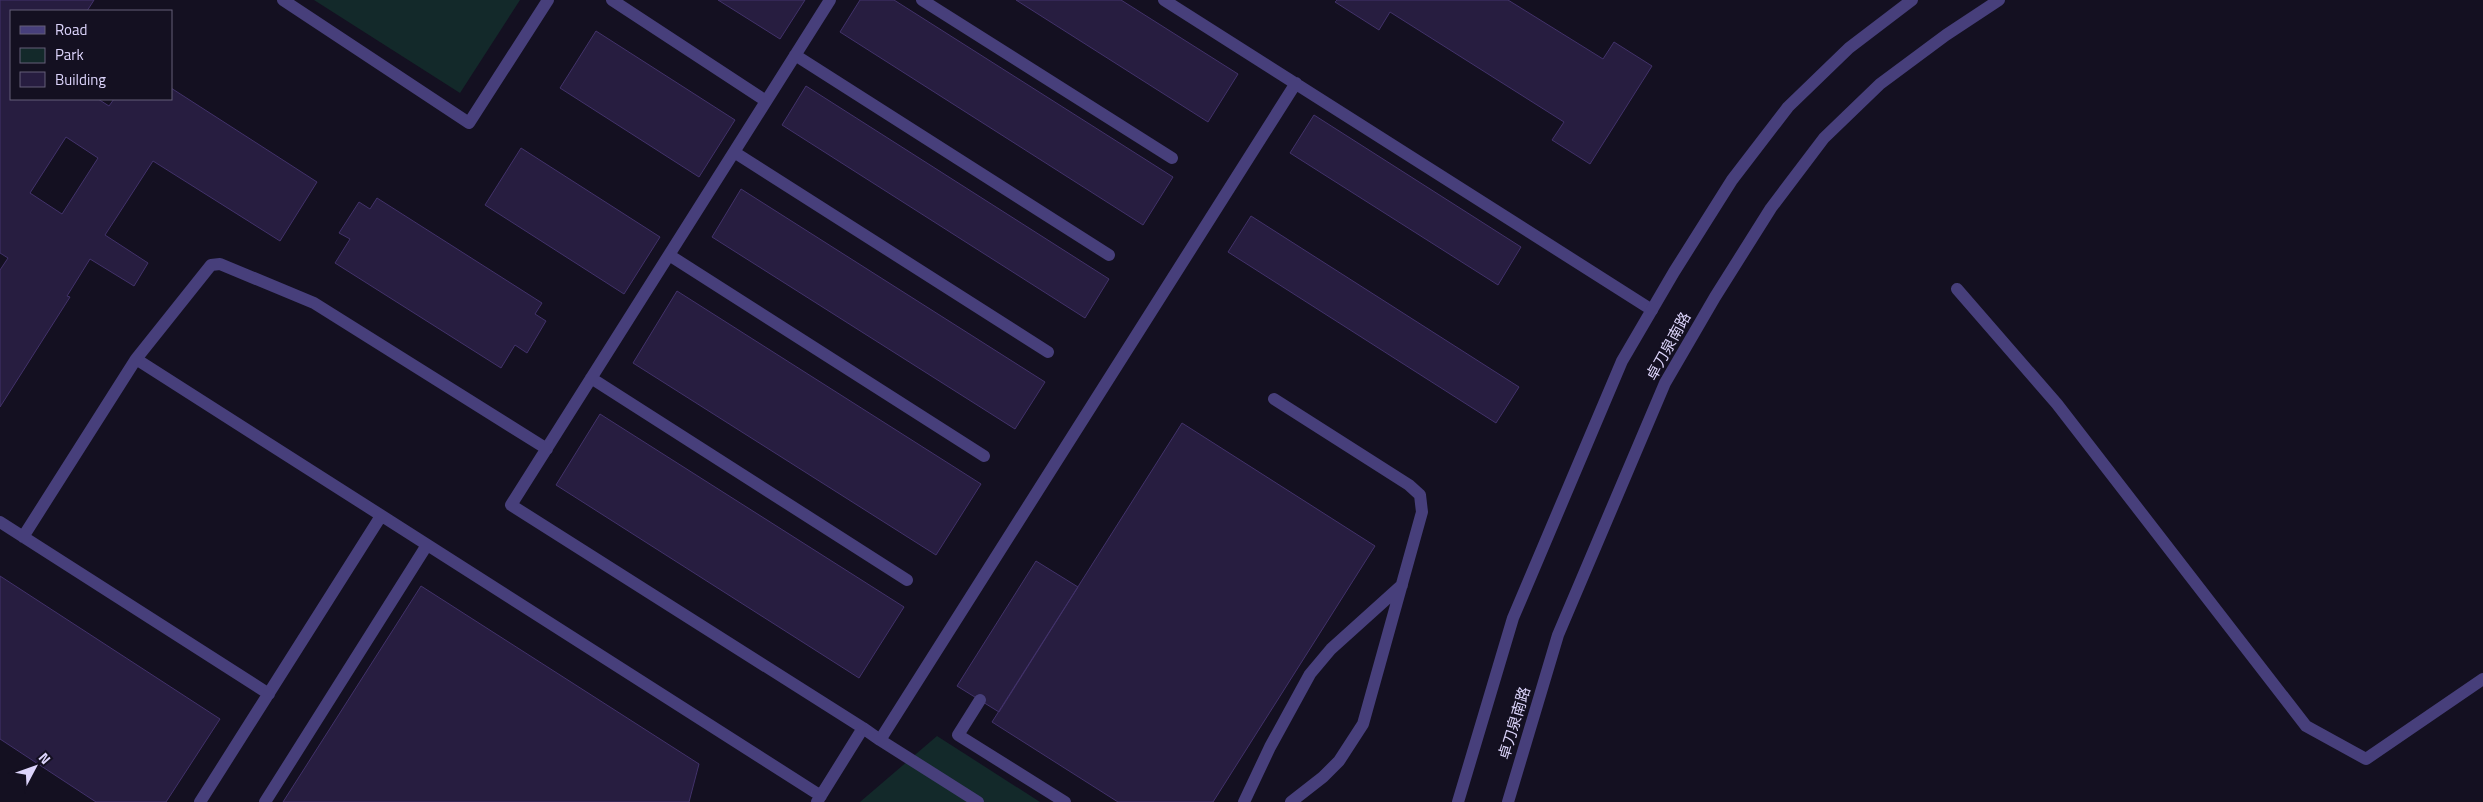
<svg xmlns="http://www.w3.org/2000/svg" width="2483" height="802" viewBox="0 0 2483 802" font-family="'Titillium Web','Noto Sans SC',sans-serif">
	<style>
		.green { fill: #13292a }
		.building { fill: #271d40; stroke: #42326a; fill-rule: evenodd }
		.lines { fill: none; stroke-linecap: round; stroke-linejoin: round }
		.service { stroke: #473f7b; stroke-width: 12 }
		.minor { stroke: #473f7b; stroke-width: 12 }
		.tertiary { stroke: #473f7b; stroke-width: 12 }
		.labels { text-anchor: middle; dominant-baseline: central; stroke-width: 4; stroke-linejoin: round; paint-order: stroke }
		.street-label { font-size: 15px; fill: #dcd4fb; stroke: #141021 }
	</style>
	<rect width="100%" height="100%" fill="#141021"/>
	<path class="green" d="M314,0H520L460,93Z
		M937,736L1040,802H860Z"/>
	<path class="building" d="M0,0H94L87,11H11V99H98L109,106L114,99H171V88L317,182L280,241L153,161L105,235L148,263L134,286L90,259L67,296L70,297L0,407V270L8,258L0,253ZM66,137L98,158L62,214L30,193Z
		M718,0H805L780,39Z
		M860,0H894L1173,177L1143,225L840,32Z
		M1016,0H1121L1238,74L1208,122Z
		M1337,0H1508L1603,59L1614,42L1652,66L1590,164L1552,140L1564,122L1390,12L1379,30L1335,2Z
		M596,31L735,120L699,177L560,88Z
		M806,86L1109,279L1085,318L782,125Z
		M1314,115L1521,247L1498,285L1290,153Z
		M521,148L660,237L624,294L485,205Z
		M741,189L1045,382L1015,429L712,237Z
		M377,198L542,303L535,314L546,321L527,353L515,345L501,368L335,263L350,239L339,233L359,202L370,209Z
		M1251,216L1519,387L1496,423L1228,252Z
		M677,291L981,484L936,555L633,363Z
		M600,414L904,607L859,678L556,485Z
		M1182,423L1375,546L1213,802H1118L992,722Z
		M1036,561L1078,587L999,712L957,686Z
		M0,576L220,719L166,802H96L0,739Z
		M421,586L699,764L689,802H283Z"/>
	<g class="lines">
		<path class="service" d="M283,0L469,123L548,0
			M612,0L766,101
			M922,0L1172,158
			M1164,0L1652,310
			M795,55L1109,255
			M734,152L1048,352
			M669,255L984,456
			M136,359L211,265L220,264L314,303L547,449
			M591,378L907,580
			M1274,399L1409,485L1420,495L1422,512L1363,724L1339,761L1323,777L1291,802
			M0,522L269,694
			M23,537L136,359L821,796
			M980,700L958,735L1065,802
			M863,728L880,740L1296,83
			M880,740L978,802
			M200,802L381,516
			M265,802L427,545
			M817,802L863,728L511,505L830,0
			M1244,802L1270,747L1310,674L1331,649L1402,585"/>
		<path class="minor" d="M1957,289L2057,404L2306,726L2366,759L2483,679"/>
		<path class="tertiary" d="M1458,802L1513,618L1622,361L1674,272L1732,180L1788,107L1849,48L1912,0
			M1508,802L1558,635L1665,383L1715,297L1771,208L1824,138L1880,84L1946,35L1999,0"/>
	</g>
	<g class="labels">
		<g class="street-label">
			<text transform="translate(1668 346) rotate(-61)">卓刀泉南路</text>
			<text transform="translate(1514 723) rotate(-73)">卓刀泉南路</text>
		</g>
	</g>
	<rect x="10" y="10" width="162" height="90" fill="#141021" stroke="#645e78"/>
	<rect x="20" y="26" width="25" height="8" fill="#473f7b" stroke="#645e78"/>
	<text x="55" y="35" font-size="15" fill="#dcd4fb">Road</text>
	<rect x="20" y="48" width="25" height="15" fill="#13292a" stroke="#645e78"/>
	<text x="55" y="60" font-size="15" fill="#dcd4fb">Park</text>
	<rect x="20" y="72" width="25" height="15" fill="#271d40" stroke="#645e78"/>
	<text x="55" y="85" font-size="15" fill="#dcd4fb">Building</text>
	<g transform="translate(35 767) rotate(49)" stroke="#141021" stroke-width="4" paint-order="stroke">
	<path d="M0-4L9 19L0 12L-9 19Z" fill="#dcd4fb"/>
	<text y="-8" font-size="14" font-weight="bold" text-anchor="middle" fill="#dcd4fb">N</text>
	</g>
</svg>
